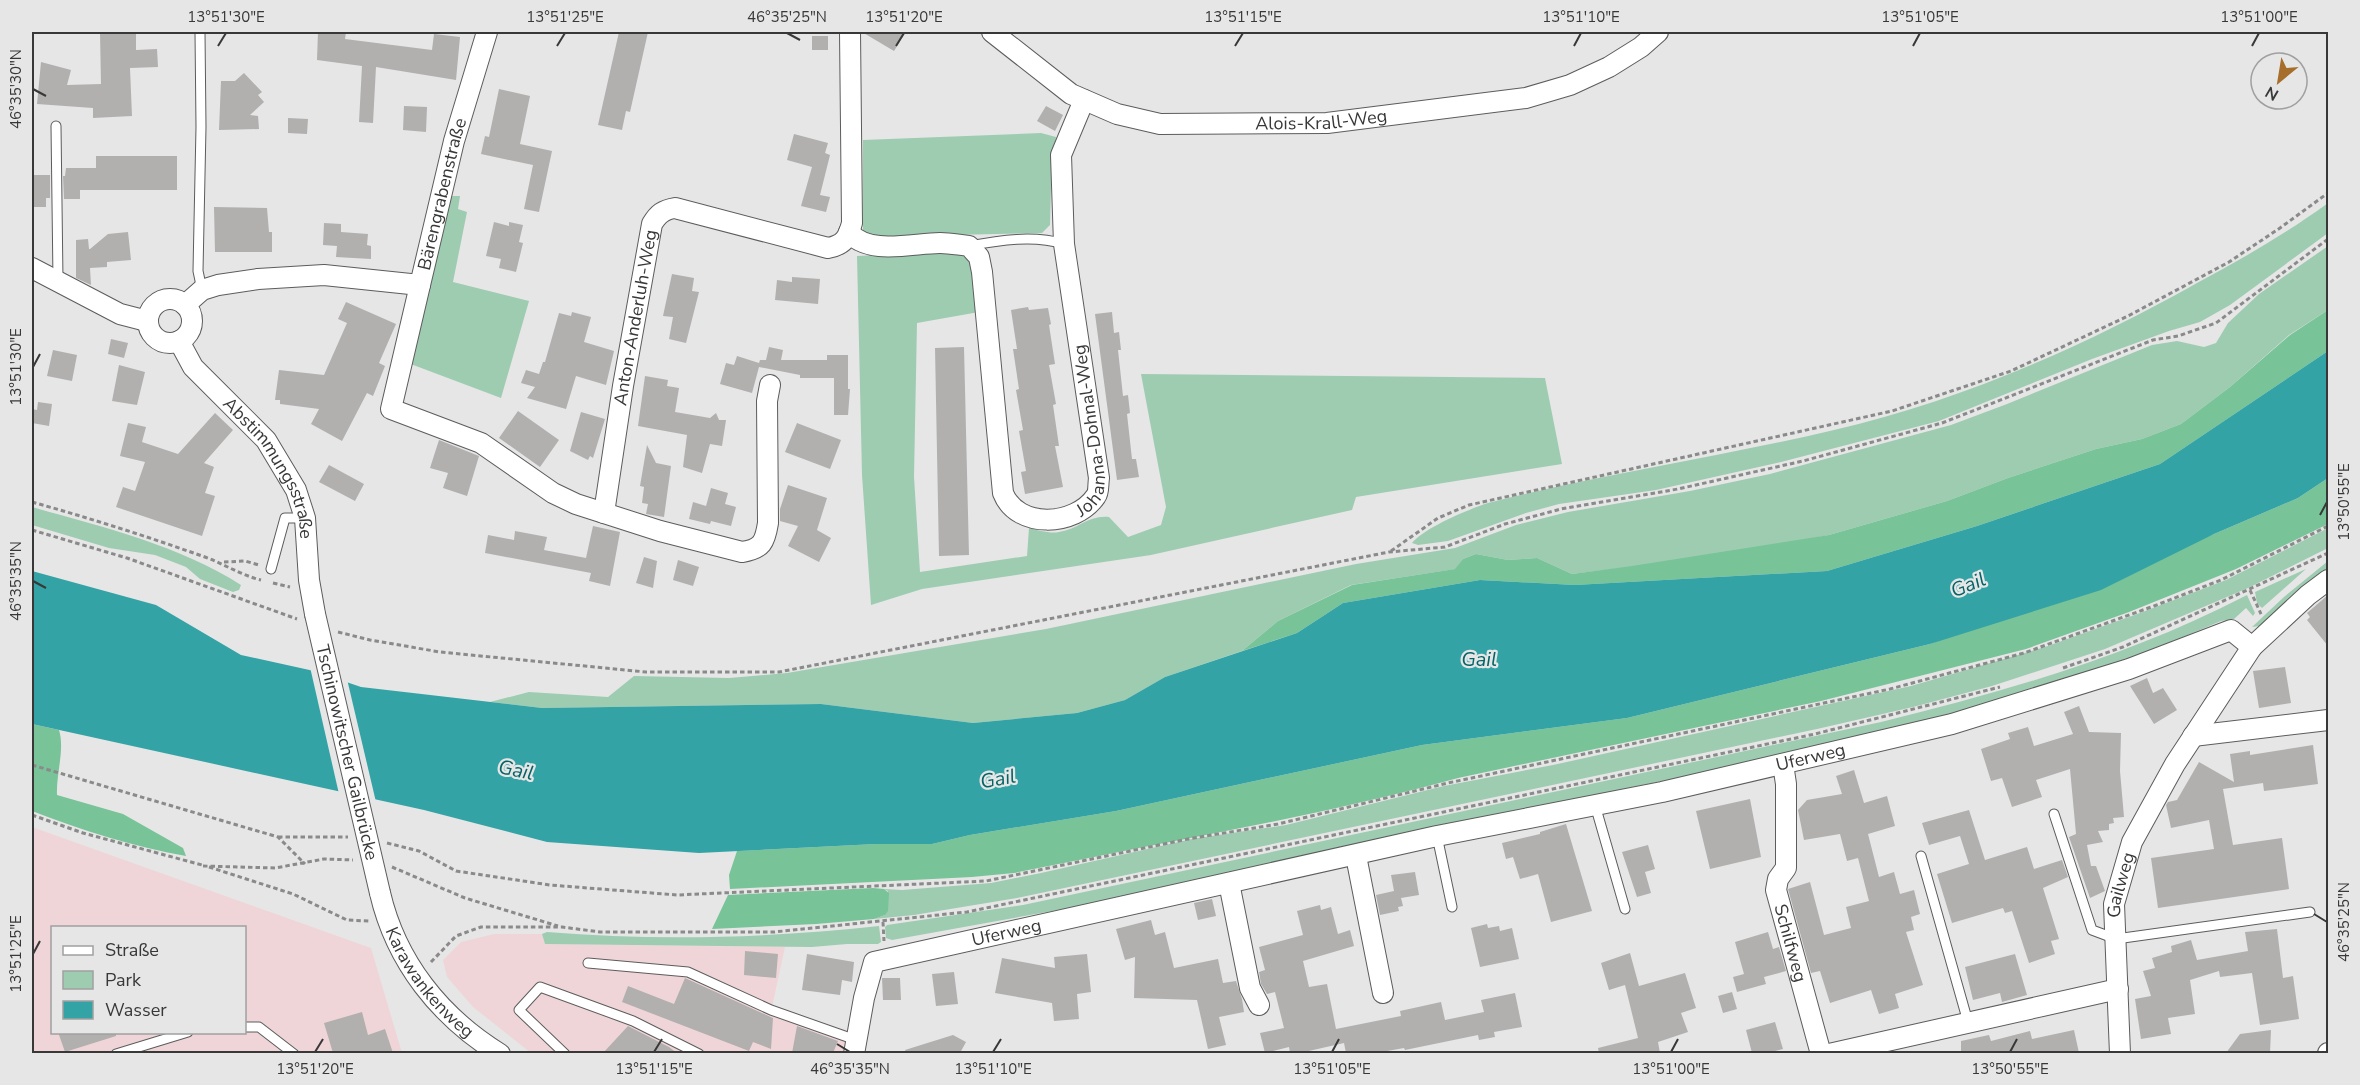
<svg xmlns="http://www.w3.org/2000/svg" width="2360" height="1085" viewBox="0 0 2360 1085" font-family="'Nunito Sans',sans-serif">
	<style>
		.industrial { fill: #efd5d8; fill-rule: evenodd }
		.green { fill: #9eccb0 }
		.forest { fill: #78c398 }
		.water { fill: #33a3a5 }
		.pier { fill: #e6e6e7 }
		.building { fill: #b1b0af }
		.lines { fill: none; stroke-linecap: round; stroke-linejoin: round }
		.lane-casing { stroke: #5c5c5d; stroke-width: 11 }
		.street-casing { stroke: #5c5c5d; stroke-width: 22 }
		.path { stroke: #8a8a8b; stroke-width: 3; stroke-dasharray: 4.5 3; stroke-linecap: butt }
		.lane { stroke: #fff; stroke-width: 9 }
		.street { stroke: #fff; stroke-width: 20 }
		.street-bridge-casing { stroke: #5c5c5d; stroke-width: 22; stroke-linecap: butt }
		.street-bridge { stroke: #fff; stroke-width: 20 }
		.ticks { fill: none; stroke: #383839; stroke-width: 2 }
		.labels { text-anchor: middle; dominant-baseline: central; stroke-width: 4.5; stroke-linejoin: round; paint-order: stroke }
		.street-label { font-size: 18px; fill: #383839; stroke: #e6e6e7 }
		.water-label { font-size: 20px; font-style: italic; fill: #046465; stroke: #e6e6e7 }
		.neatline { fill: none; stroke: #383839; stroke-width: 2 }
		.ticks-label { font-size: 15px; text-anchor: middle; fill: #383839 }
	</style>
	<rect width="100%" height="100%" fill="#e6e6e7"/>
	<path class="industrial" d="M32,827L371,948L402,1053L32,1054ZM52,928H244V1032H52Z
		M494,934H542L545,944L785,947L772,1007L851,1032L847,1053H531L473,1007L447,977L443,960L461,942Z"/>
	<path class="green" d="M1041,133L1056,137L1051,188L1050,225L1042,233L866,237L863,230V140Z
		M452,196H460L458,209L467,212L453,282L529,301L501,398L408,363L446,200Z
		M2328,203V233L2230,305L2200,322L2169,331L2092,359L1939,421L1781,462L1656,490L1559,504L1526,513L1448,541L1418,545L1412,543C1424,528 1469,509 1488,503C1602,474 1720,457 1834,430C1962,400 2083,347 2197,283C2242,259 2287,233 2328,203Z
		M2328,246V310L2289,335L2230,387L2181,424L2142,439L2096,449L2008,478L1947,501L1829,535L1721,556L1572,574L1537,558L1508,560L1476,554L1463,559L1456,569L1351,585L1278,621L1242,651L1165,677L1125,700L1077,713L973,723L821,704L542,708L490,702L529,692L608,697L634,676L729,678L787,673L1046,629L1356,564L1455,548L1516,525L1568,512L1690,491L1770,474L1951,425L2007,404L2152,345L2177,341L2204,347L2216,343L2228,323L2259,294Z
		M960,251L970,253L979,312L917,323L914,477L920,572L1027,556L1029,528C1038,530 1050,534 1059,532C1079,529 1088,515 1109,517L1128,537L1161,525L1166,507L1141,374L1545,378L1562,464L1356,497L1352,510L1151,555L922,589L871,605L862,475L857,256Z
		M32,507C102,527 179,545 241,585L239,590L233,592L200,579L186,567L155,555L109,548L32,525Z
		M2328,528V548L2248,588L2105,649L1992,686L1913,707L1817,729L1017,898L914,915L874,919L885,915L888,891L884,889L902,890L991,883L1041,873L1192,839L1286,825L1444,786L1553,765L1911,686L2045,647L2140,613L2226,580Z
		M2328,561V572L2260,626L2252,627L2284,597Z
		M2306,569L2262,608L2257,603L2255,592Z
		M2247,595L2255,613L2253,616L2246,608L2234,619L2221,621L2138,656L2012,700L1784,757L1632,787L1069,908L892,940L886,938L885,927L887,925L1023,905L1881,722C2007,691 2132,655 2247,595Z
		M879,926L881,942L878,944H847L812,947L545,944L542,934L547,932C657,941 770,938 879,926Z"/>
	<path class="forest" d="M2328,310V351L2160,464L1977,526L1827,571L1575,585L1480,580L1343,603L1297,633L1242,651L1278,621L1352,585L1455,569L1463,559L1476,554L1508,560L1537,558L1572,574L1632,566L1829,535L1947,501L2008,478L2096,449L2142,439L2181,424L2230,387L2290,335Z
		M2328,478V524L2236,569L2129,612L2026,649L1821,701L1458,778C1312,818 1162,842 1014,873L972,877L730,889L729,875L737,851L876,844H932L970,835L1116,811L1422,745L1627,718L1930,644L2214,534L2298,498Z
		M32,724L59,730C65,749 56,774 57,795L123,814L183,848L186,856C134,847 81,830 32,811Z
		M873,888L884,889L889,893L888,911L885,915L874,919L816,924L712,929L728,895Z"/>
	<path class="water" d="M2328,351V478L2298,498L2214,534L2101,590L1930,644L1627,718L1422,745L1116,811L970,835L932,844H876L699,853L547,842L424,810L32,724V571L156,605L241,655L314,671L361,687L542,708L821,704L973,723L1077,713L1125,700L1165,677L1297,633L1343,603L1480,580L1575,585L1827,571L1977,526L2160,464Z"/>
	<path class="pier" d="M310,667L347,679L376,802L339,794Z"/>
	<path class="building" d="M100,32H136V50L157,49L158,67L130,68L132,116L93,118V108L37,104L41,62L71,70L67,85L101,84Z
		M318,32H346L345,39L432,50L434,34L460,37L456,80L376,67L373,123L359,122L362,66L317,60Z
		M619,32H648L630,112L626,111L622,130L598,125Z
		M862,32H906L894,51Z
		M812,36H828V50H812Z
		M244,73L262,92L258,95L264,102L250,115L258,116L259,129L219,130L221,81H235Z
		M499,89L530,96L520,144L552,151L539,212L524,209L533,165L481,154L485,136L489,137Z
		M404,106L427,107L426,132L403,130Z
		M1046,106L1063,115L1055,131L1037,121Z
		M288,118L308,119L307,134L288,133Z
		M794,134L828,143L825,153L830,155L820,195L830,197L826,212L801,206L812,167L787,160Z
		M96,156H177V190H80V199H64L63,176H65L66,168H96Z
		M32,175H50V198H46V207H32Z
		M214,207L267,208L269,232H272V252H215Z
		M494,222L509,226V222L523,225L519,242L523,243L516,272L499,268L501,259L486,256Z
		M324,223L341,224V232L368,234L367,245L371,246V259L336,257L337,246L323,245Z
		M128,232L131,260L107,262V267L90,268L91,285L76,278V240L88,239L89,249H90L108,234Z
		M672,274L694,278L692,291L699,292L686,343L669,339L673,317L663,316Z
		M792,277L820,279L818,304L775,300L777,280L792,282Z
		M346,302L396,324L379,363L385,366L373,396L367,393L342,441L311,424L319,409L280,404V400H275L279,370L324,375L347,323L338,319Z
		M1028,307L1029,310L1048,308L1051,324L1049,325L1055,364L1049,365L1056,404L1053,405L1059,446H1055L1063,487L1025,494L1021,472L1026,471L1019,431L1023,430L1016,390L1019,389L1013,349H1017L1011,310Z
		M572,312L591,317L584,342L614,351L606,385L576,376L566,409L527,398L535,387L521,383L526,370L539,374L543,362H545L559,313L571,316Z
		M1112,312L1114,333L1119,332L1121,350H1118L1123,396L1128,395L1130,413L1127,414L1132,459H1136L1139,477L1117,480L1095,314Z
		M111,339L128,343L124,358L108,354Z
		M769,347L783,350L781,360H827V355H848V389H850L848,415H834V378H800V375L759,367L752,393L720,384L726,363L734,365L737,356L759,363L760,360H766Z
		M964,347L969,555L939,556L935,348Z
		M53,350L77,355L72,381L47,376Z
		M119,365L145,372L137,405L112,401Z
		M645,376L668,380L667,386L679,388L675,412L710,418L716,413L719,420H726L722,446L710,444L702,473L683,467L687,435L638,426Z
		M38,402L52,404L49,426L32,423V409L37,410Z
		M518,411L559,440L540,467L499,438Z
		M581,412L605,419L593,458L590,456L588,460L570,451Z
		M215,413L233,430L204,463L214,467L205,493L215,496L202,536L116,507L123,487L135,491L145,462L120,456L128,423L146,427L142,442L178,454Z
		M797,423L841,440L830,469L785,452Z
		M439,440L479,456L467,496L443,488L448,473L430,468Z
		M647,445L656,463L671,466L664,517L646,514L648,504L642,503L644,487L640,486Z
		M329,465L364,484L355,501L319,482Z
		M788,485L827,498L817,530L831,538L819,562L788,546L798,526L780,521V509Z
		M711,488L728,493L725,504L736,507L731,526L711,521L710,524L689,519L693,502L706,506Z
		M593,526L620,532L610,586L589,581L591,573L485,553L488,535L514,540L515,531L547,537L544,550L586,558Z
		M644,557L657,561L653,588L636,583Z
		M678,560L699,567L693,586L673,580Z
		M2328,595V646L2307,620L2310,617L2307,613Z
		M2285,667L2291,703L2259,708L2253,671Z
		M2147,678L2153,693L2163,688L2177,710L2154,724L2130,686Z
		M2079,706L2089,732L2121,733L2120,771L2124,817L2113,818L2114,823L2109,824V830L2098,831L2103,842L2087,845L2091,866H2096L2105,891L2090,898L2069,837L2076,834L2070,769L2036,780L2042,797L2012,807L2002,778L1991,781L1981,749L2010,739L2008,733L2028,727L2034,746L2073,734L2064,712Z
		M2313,745L2318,784L2264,791L2263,783L2223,789L2233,845L2282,838L2289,889L2158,908L2151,858L2214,849L2209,820L2171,828L2166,805L2168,802L2177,800L2199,762L2234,782L2230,754L2250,751V755Z
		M1854,770L1864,803L1887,796L1895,826L1868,834L1879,877L1894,872L1900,894L1914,890L1920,914L1911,917L1914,930L1906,932L1923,985L1895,994L1899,1008L1879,1014L1871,990L1830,1003L1820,971L1811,973L1788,889L1810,882L1824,935L1851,928L1846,907L1869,901L1858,858L1847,861L1840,834L1804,840L1798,810L1807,800L1842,794L1836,776Z
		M1750,799L1761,857L1710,869L1696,811Z
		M1969,810L1985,860L2027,847L2034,869L2062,860L2068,877L2043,888L2059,939L2051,941L2055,954L2029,963L2012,911L2005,913L2003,908L1952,923L1937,874L1969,864L1960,836L1929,845L1922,823Z
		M1566,824L1592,911L1551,922L1538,874L1520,879L1513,857L1506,859L1502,843L1540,834V832Z
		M1648,845L1655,869L1645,872L1651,893L1637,897L1622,852Z
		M1415,872L1419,895L1401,898L1403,906L1398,907L1399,911L1380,915L1376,895L1394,891L1391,875Z
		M1212,899L1216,916L1198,920L1194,903Z
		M1320,905L1321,910L1331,907L1338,934L1350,930L1354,946L1303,961L1309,987L1327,984L1336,1029L1401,1016L1400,1011L1441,1002L1445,1020L1484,1012L1481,1000L1515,993L1522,1027L1494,1032L1495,1037L1479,1040L1478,1035L1405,1050L1404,1048L1376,1053H1346L1344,1043L1300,1053H1290L1289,1047L1265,1053L1260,1033L1284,1028L1275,992L1267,994L1261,984L1259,972L1265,970L1259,947L1303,935L1297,911Z
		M1151,920L1155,935L1165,932L1174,968L1218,959L1223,983L1236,981L1242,999L1244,1012L1219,1017L1226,1045L1208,1049L1197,1000L1134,998L1135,957L1125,960L1116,929Z
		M1487,924L1488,928L1499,926L1500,931L1512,928L1519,959L1480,967L1471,928Z
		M2277,929L2283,978L2293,976L2299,1019L2260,1025L2252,973L2220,977L2219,971L2190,980L2195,1014L2168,1018L2171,1034L2141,1039L2135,999L2151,996L2143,971L2155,968L2152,958L2172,952L2171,946L2191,940L2197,960L2248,951L2245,932Z
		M1768,932L1773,949L1779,947L1786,971L1764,977L1766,984L1737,992L1733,977L1744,974L1735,942Z
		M745,951L778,954L776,978L744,975Z
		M1630,953L1639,986L1685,973L1696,1008L1681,1013L1688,1032L1658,1042L1660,1053H1599L1598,1048L1638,1038L1625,985L1609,990L1601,963Z
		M807,954L854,962L852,982L842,980L840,995L802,990Z
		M1087,954L1091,992L1077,994L1079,1019L1054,1021L1052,1003L995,993L1002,958L1055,968L1054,957Z
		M2015,954L2027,995L2002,1002L2000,993L1973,1000L1965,967Z
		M954,972L958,1004L936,1006L932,974Z
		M685,978L773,1018L771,1049L753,1042L749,1051L622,1002L628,986L674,1004Z
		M882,978H900L901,1000H883Z
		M1732,992L1737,1009L1723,1013L1718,996Z
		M362,1012L368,1035L385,1029L393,1053H333L324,1023Z
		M1775,1022L1783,1049L1767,1053H1752L1746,1030Z
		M628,1026L669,1047L677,1053H603Z
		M797,1026L838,1041L833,1053H792Z
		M2074,1030L2079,1053H1961V1041L1989,1035L1991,1041L2030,1031L2032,1039Z
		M2271,1030L2270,1053H2226L2240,1034Z
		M58,1032H116V1036L65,1052Z
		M953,1035L966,1042L960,1053H906L905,1050Z"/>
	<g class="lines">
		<defs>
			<path id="lane" d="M200,32L201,127L198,271L202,290
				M56,126L58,280
				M969,246C1000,240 1034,235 1064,244
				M271,569L285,518H305
				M1595,805L1625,909
				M2054,814L2092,930L2116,939L2310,912
				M1437,836L1452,907
				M1921,856L1968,1022
				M588,963L688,972L771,1010L856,1040
				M244,1027H259L294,1054
				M116,1054L188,1032
				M565,1054L519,1010L540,987L633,1021L699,1054"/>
			<g id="street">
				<path id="s1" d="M992,32L1071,94L1117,114L1160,124L1327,123L1526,98L1570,85L1609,67L1641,47L1658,32"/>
				<path id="s2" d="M849,232C868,256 913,243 940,243C950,243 959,245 969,246L979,257L982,272L1003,493C1017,529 1075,527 1096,496C1099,492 1098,484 1099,478L1064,244L1061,155L1084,100"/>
				<path d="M32,268L120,314L147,321"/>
				<path d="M420,285L391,409L481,443L553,493L576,504L660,531L742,552C762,549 765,542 768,523L767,401L770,385"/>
				<circle cx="170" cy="321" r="22"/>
				<path id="s3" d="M185,305L202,290L218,285L258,279L324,275L420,285L454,141L487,32"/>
				<path id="s4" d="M179,341L193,367L266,440L296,490L305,518L309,580L315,614"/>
				<path id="s5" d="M604,513L623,386L652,224C658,214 663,210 675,208L828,248C844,245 848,238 852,223L850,32"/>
				<path d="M2193,736L2328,720"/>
				<path id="s6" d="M1783,764L1786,784V868L1778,879L1776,890L1821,1054"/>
				<path d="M1356,856L1383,993"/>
				<path d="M1229,883L1250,988L1259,1005"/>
				<path id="s7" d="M380,893C396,962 440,1017 500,1054"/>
				<path id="s8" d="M854,1054L864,998L874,962L1437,836L1662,792L1952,724L2129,669L2231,630L2252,647"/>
				<path d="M1829,1054L2118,989"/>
				<path id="s9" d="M2120,1054L2114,904L2132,842L2175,764L2252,647L2308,595L2328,580"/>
				<path d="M2328,1054V1053"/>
			</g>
		</defs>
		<use href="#lane" class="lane-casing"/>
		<use href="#street" class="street-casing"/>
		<path class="path" d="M32,502C89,518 146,536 202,556C223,563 240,575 261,580
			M32,530L127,558L297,619
			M1391,551L1438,518L1469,505L1892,411L2011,371L2128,316L2229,262L2280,228L2328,193
			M224,562L245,561L259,565
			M273,583L290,587
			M2250,590L2261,614
			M338,632L370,640L440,652L646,672H779L1389,552L1445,547L1505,524L1561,509L1678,489L1803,461L1942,423L2153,340L2178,336L2216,323L2328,239
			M2063,668L2123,647L2328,553
			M32,765L278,837L305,864
			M32,815L83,833L202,865
			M278,837H348
			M387,843L419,851L456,871L550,885L677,895L986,881L1188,839L1278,824L1448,783L1890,689L2024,653L2154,606L2221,580L2328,526
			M203,866L275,868L324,859L353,860
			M209,867L293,894L347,920L369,921
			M392,867L465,898L558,926
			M883,922L884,941
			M431,962L456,936L481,927H562L600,932H774L967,912L1815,734L2000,687"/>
		<use href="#lane" class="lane"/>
		<use href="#street" class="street"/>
		<defs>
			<g id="street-bridge">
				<path id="s10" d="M315,614L380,893"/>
			</g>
		</defs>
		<use href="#street-bridge" class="street-bridge-casing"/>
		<use href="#street-bridge" class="street-bridge"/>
	</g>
	<path class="ticks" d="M787,33L800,40M218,46L226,33M557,46L565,33M896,46L904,33M1235,46L1243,33M1574,46L1581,33M1913,46L1920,33M2252,46L2259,33M33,89L46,96M33,367L40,354M2320,515L2327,502M33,581L46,588M2314,914L2327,922M33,954L40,941M837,1044L850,1052M315,1052L323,1039M654,1052L662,1039M993,1052L1001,1039M1332,1052L1339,1039M1671,1052L1678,1039M2010,1052L2017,1039"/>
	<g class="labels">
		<g class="street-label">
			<text stroke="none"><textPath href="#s1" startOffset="356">Alois-Krall-Weg</textPath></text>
			<text stroke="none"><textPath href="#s3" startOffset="336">Bärengrabenstraße</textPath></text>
			<text stroke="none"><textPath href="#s5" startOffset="198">Anton-Anderluh-Weg</textPath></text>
			<text stroke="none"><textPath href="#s2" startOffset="552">Johanna-Dohnal-Weg</textPath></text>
			<text stroke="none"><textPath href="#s4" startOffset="159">Abstimmungsstraße</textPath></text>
			<text stroke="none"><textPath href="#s10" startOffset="142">Tschinowitscher Gailbrücke</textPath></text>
			<text stroke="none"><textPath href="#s8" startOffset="1053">Uferweg</textPath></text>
			<text stroke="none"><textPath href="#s9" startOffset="170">Gailweg</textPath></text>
			<text stroke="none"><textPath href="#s8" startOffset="230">Uferweg</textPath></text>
			<text stroke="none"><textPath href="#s6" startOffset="184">Schilfweg</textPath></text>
			<text stroke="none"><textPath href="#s7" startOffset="104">Karawankenweg</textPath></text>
		</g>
		<g class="water-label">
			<text transform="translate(1968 585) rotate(-22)">Gail</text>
			<text x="1479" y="659">Gail</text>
			<text transform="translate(516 770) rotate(12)">Gail</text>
			<text transform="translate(998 779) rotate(-10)">Gail</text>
		</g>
	</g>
	<rect width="2360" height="1085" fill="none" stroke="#e6e6e7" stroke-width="66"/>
	<rect x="51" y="926" width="195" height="108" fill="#e6e6e7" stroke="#a0a0a1" stroke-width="1.5"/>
	<rect x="63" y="946" width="30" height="9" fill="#ffffff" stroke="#a0a0a1" stroke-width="1.5"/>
	<text x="105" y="956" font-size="18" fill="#383839">Straße</text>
	<rect x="63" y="971" width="30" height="18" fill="#9eccb0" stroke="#a0a0a1" stroke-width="1.5"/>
	<text x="105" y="986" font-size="18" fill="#383839">Park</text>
	<rect x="63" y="1001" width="30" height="18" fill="#33a3a5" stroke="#a0a0a1" stroke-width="1.5"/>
	<text x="105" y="1016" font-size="18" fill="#383839">Wasser</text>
	<g transform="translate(2279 81) rotate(210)"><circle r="28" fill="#e6e6e7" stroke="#a0a0a1" stroke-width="1.5"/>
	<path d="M0-4.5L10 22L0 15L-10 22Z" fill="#a66e2a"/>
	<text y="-9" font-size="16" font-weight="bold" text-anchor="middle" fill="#383839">N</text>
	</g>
	<rect x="33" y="33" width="2294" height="1019" class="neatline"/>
	<g class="ticks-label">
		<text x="226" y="22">13°51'30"E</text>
		<text x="565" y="22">13°51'25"E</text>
		<text x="787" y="22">46°35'25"N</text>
		<text x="904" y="22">13°51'20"E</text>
		<text x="1243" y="22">13°51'15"E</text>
		<text x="1581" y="22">13°51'10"E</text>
		<text x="1920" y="22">13°51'05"E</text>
		<text x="2259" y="22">13°51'00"E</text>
		<text transform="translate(16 89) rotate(-90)" y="5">46°35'30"N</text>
		<text transform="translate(16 367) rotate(-90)" y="5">13°51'30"E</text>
		<text transform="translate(2344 502) rotate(-90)" y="5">13°50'55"E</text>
		<text transform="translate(16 581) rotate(-90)" y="5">46°35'35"N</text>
		<text transform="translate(2344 922) rotate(-90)" y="5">46°35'25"N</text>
		<text transform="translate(16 954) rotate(-90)" y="5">13°51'25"E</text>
		<text x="315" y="1074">13°51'20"E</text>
		<text x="654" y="1074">13°51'15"E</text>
		<text x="850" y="1074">46°35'35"N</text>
		<text x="993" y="1074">13°51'10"E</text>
		<text x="1332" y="1074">13°51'05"E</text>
		<text x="1671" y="1074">13°51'00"E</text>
		<text x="2010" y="1074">13°50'55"E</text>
	</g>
</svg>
